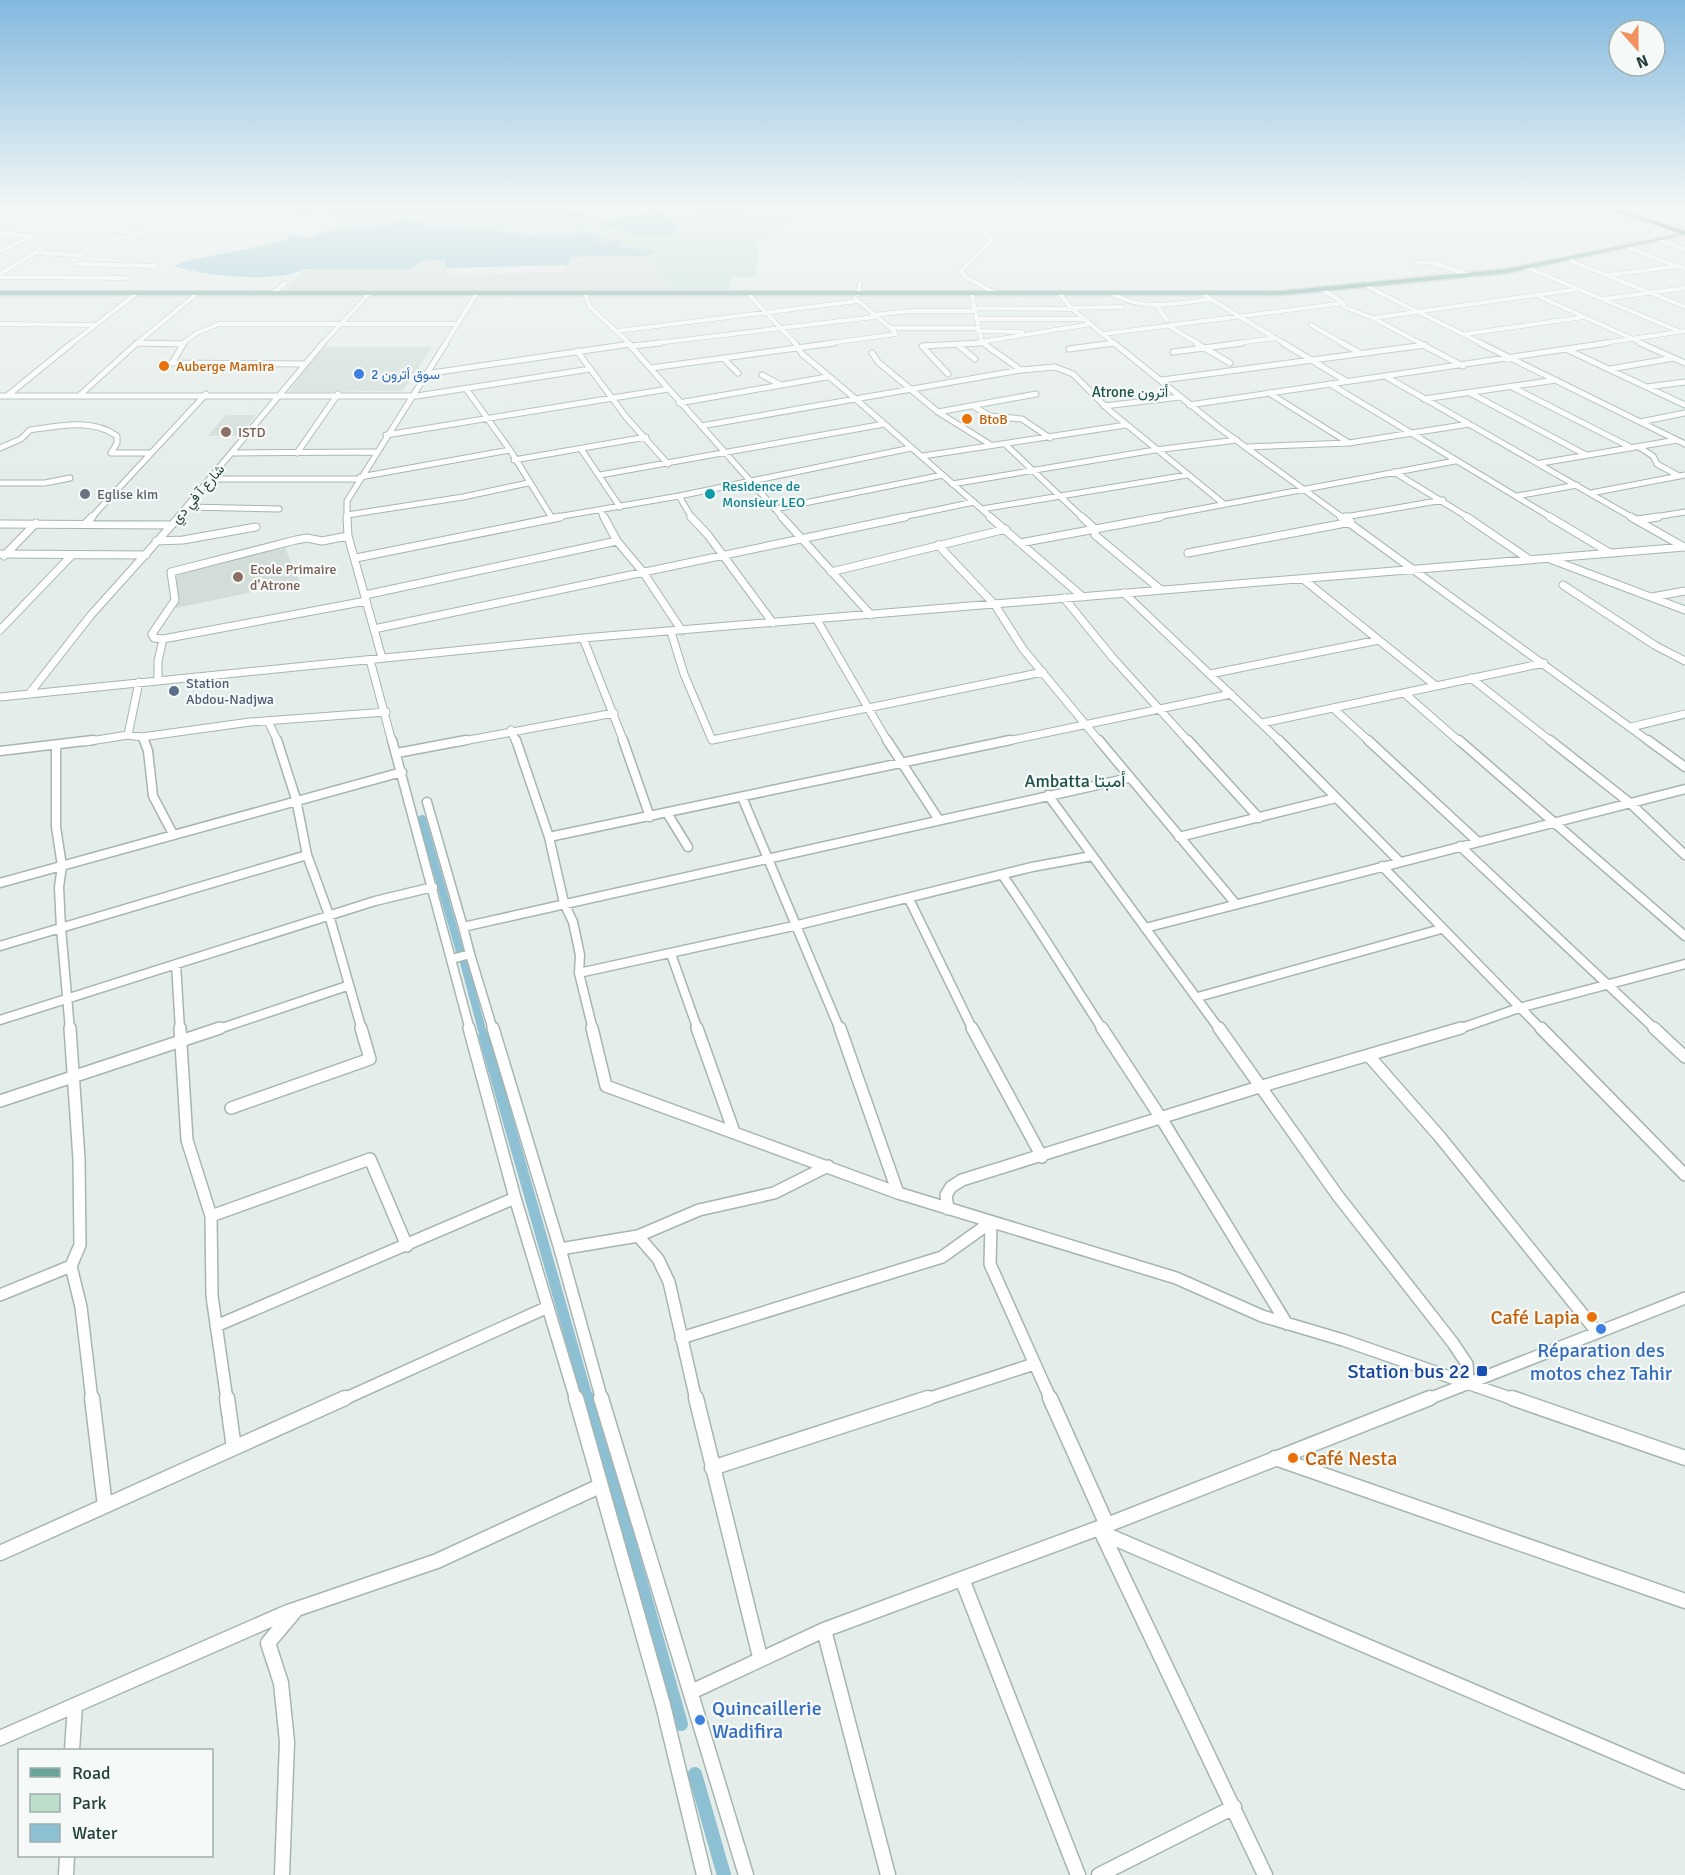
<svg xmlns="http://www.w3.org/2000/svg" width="1685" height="1875" viewBox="0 0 1685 1875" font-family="Signika,Vazirmatn,sans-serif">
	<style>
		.built { fill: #d2ddd9 }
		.green { fill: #bddec9 }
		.water { fill: #8cc0d2 }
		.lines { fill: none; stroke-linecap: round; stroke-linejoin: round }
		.canal-far2 { stroke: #8cc0d2; stroke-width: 8 }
		.canal-far1 { stroke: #8cc0d2; stroke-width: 11 }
		.canal { stroke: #8cc0d2; stroke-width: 14 }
		.minor-far5-casing { stroke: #a6b5b2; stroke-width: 5 }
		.minor-far4-casing { stroke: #a6b5b2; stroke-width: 7 }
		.minor-far3-casing { stroke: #a6b5b2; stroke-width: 9 }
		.minor-far2-casing { stroke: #a6b5b2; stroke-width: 11 }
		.minor-far1-casing { stroke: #a6b5b2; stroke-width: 14 }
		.minor-casing { stroke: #a6b5b2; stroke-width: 17 }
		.major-casing { stroke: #c1c9c8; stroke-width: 3 }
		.highway-casing { stroke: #c1c9c8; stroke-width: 2 }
		.minor-far5 { stroke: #fff; stroke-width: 4 }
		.minor-far4 { stroke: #fff; stroke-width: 5 }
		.minor-far3 { stroke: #fff; stroke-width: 7 }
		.minor-far2 { stroke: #fff; stroke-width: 8 }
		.minor-far1 { stroke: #fff; stroke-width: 11 }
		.minor { stroke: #fff; stroke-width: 14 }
		.major { fill: #69a399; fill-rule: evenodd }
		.highway { fill: #2f6b65; fill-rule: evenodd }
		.food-dot { fill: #e8710a; stroke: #f5faf8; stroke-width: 2 }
		.shop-dot { fill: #3f7fe0; stroke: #f5faf8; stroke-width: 2 }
		.education-dot { fill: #8d6e63; stroke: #f5faf8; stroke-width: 2 }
		.worship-dot { fill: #6b7280; stroke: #f5faf8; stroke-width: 2 }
		.culture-dot { fill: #0f9aa8; stroke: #f5faf8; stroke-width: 2 }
		.service-dot { fill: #5c6f8a; stroke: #f5faf8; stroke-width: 2 }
		.transit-dot { fill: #1a4fb4; stroke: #f5faf8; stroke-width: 2 }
		.labels { text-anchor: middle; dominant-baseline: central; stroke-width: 4.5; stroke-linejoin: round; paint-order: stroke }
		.far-food-label { font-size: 14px; fill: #c56008; stroke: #f5faf8; text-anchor: start }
		.far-shop-label { font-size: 14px; fill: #366cbe; stroke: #f5faf8; text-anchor: start }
		.far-education-label { font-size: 14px; fill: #785e54; stroke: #f5faf8; text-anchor: start }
		.far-culture-label { font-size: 14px; fill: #0d838f; stroke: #f5faf8; text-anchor: start }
		.far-worship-label { font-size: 14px; fill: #5b616d; stroke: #f5faf8; text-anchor: start }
		.far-street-label { font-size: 14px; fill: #233f3a; stroke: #f5faf8 }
		.far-service-label { font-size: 14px; fill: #4e5e75; stroke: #f5faf8; text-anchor: start }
		.far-neighbourhood-label { font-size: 15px; fill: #1f514a; stroke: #f5faf8 }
		.neighbourhood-label { font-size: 18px; fill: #1f514a; stroke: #f5faf8 }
		.near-food-label { font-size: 20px; fill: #c56008; stroke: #f5faf8; text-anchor: end }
		.near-shop-label { font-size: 20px; fill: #366cbe; stroke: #f5faf8 }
		.near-transit-label { font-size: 20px; fill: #164399; stroke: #f5faf8; text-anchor: end }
	</style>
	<rect width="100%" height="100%" fill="#e4edea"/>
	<path class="built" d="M647,256L677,292L283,291L304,269H410L419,261L445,260L446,275L562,272L572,257Z
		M326,347H432L403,391L289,392L309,364Z
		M226,415H256L239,436H207Z
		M285,548L300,582L176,608L177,573Z"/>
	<path class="green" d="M644,208H797L788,220L759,242L755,277H732L728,291L677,292L647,256L654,253L624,247L622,243H596L602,238L591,236L593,233L578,232L574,234L541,236L547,238L460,226H425L414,218L388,225L342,226L340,223L344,218L563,219Z"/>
	<path class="water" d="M241,208H533L602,212L575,217H369Z
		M691,208H739L742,211L724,214L712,220L694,219L695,211Z
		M665,210L679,228L671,237L642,236L600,225V223Z
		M406,218L417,220L426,226H460L547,238L539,236L569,235L584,231L603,237L596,243L622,239L624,241L621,244L624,247L655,252L647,256L572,257L567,265L446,268L445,260L420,261L410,269H305C275,284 204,276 174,266L186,261L274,243L288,239L289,234L308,238L335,228L388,225Z"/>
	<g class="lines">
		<path class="canal-far2" d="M422,819L460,952
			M463,959L482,1030"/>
		<path class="canal-far1" d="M484,1036L588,1400"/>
		<path class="canal" d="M588,1398L681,1724
			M695,1774L724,1875"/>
		<defs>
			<path id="minor-far5" d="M948,208C961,215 988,226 991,241L961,270L964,276L995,293
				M0,211L33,208
				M0,233L31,236
				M114,240L145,231L178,210L158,208
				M1662,241L1685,249
				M1629,248L1685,269
				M0,251L33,236
				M36,253L82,255
				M1571,261L1685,307
				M1417,263L1431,262L1469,275
				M76,264L154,266
				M1528,268L1681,332
				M0,274L41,249
				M1609,275L1678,266
				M0,277L126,278
				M1368,287L1483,344
				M1324,291L1344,303V307L1373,318L1422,344
				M273,293L285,283
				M1059,293L1072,309L1115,344
				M585,294L590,307L630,344
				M858,294L860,283
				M1114,295C1145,311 1177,304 1210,299
				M1204,295L1285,344
				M750,296L796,344
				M972,296L982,342L985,344
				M1538,296L1644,344
				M855,298L894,331
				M1604,299L1685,288
				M1156,304L1167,320
				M973,308L1072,309
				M1071,308L1122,307
				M872,315L912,311H974
				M1373,318L1580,289
				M976,319H1085
				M0,324L94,325
				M1311,325L1344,344
				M1169,326L1199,344
				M890,328H977
				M617,331L858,301
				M978,331L1022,332
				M1103,334L1344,303
				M1466,334L1584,317
				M137,343L183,344
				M71,344L137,293
				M136,344L195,295
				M182,344L197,333L219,324H458
				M322,344L370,293
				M445,344L475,296
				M648,344L874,317
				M823,344L896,334
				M969,344L1091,324
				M1106,344L1114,343
				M1231,344L1276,338
				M1597,344L1685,331"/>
			<path id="minor-far4" d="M137,343L183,344
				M184,343L172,363L305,364
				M628,343L783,518
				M795,343L802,354C867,407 928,463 992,518
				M983,343L1021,370
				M1114,343L1218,427L1343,518
				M1196,343L1230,363
				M1283,343L1346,381
				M1342,343L1360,353
				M1419,343L1463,366
				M1480,343L1685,444
				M1640,343L1685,363
				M958,345L975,359
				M632,346L660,343
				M1069,349L1114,343
				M1568,350L1685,405
				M577,351L626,417L668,464
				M1173,352L1242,343
				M872,353L878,362L938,412L991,445
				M724,359L738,373
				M651,368L834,343
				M1610,369L1674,358
				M425,374L630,344
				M948,374L922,346L980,343
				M762,375L781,385
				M1385,376L1633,518
				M1162,380L1425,345
				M1330,384L1552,518
				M1512,387L1632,448
				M1647,387L1685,382
				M467,390L510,450L552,518
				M1269,393L1349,443
				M1470,393L1586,455
				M81,394L137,343
				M0,396H417L590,369
				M7,396L72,343
				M1424,399L1556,380
				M679,403L827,377
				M1189,405L1607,343
				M973,406L990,416L1022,419L1050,438
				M1104,406L1180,397
				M938,412L1036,394
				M1640,422L1685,413
				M701,426L1021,370L1055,367L1073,374L1110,411L1224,504
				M386,435L668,389
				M1005,444L1083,518
				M1247,447L1349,443L1469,424
				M1639,447L1653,456L1657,464L1679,476
				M0,448L21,439L30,430C58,426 93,418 117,436V443L111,453H150
				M581,449L620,507
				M234,453L375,452
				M297,453L338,394
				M923,456L1126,425
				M514,460L646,437
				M1541,463L1677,440
				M1394,472L1469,518
				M600,475L884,424
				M360,477L510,450
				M212,479H359
				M0,483H45L70,478
				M952,484L1155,450L1237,440
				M1591,493L1685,475
				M679,496L692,518
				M1517,496L1577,485
				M187,507L279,509
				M775,509L943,475
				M982,509L1187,475
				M600,510L604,518
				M347,515L463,497L528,483
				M1345,517L1443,500
				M91,518L206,394
				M177,518L323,343
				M347,518V501L446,343
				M551,518L679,496L911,448
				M898,518L974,502
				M1152,518L1455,461
				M1649,518L1685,512"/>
			<path id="minor-far3" d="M347,517L348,536L382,658
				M604,517L617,541L643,572L682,631
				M691,517L708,535L773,623
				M782,517L871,615
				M990,517L1083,597
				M1082,517L1095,529V535L1161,590
				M1341,517L1650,742
				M1345,517H1348
				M1467,517L1530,560
				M1550,517L1610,553
				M1631,517L1684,547
				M1637,520L1658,517
				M86,523L92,517
				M0,524L171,525
				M348,536L322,541L307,538L296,540L171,572L175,600L152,634L154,638L163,639L366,601
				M156,541L183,540L256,527
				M1020,543L1160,517
				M938,545L995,605L1023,649L1100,742
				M1188,553L1351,522
				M0,554L146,555
				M4,556L36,523
				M356,558L560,517
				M1550,559L1685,610
				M831,572L1006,529
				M1303,579L1436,686
				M1563,585L1656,646L1685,661
				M1124,593L1281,742
				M365,595L617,541
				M1652,597L1685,591
				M1064,598L1112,657L1189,742
				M817,620L888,742
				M374,629L905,517
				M0,630L72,555
				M671,632L684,674L712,740L1043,672
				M583,638L624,742
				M370,660L392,742
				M1210,674L1379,640
				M1471,678L1552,742
				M158,681V661L163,639
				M1404,693L1460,742
				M29,694L91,615L179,517
				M0,697L583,638L1685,547
				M1333,708L1370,742
				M268,721L278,742
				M1262,723L1544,663
				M1631,727L1685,714
				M511,730L516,742
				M128,735L139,682
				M142,737L145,742
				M84,742L128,735L142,737L250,722L386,712
				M458,742L614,713
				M1003,742L1231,694"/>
			<path id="minor-far2" d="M144,740L148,751L153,796L173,834
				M277,740L296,799L307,855L329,915L362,1030
				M392,740L470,1030
				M516,740L549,837L564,903L573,922L580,955L579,973L593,1030
				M623,740L650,817
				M887,740L939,820
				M1099,740L1235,903
				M1188,740L1259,818
				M1279,740L1399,861
				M1368,740L1477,841
				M1459,740L1685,936
				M1550,740L1630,803L1685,855
				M1648,740L1685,767
				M56,746V827L62,866L59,887L61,928L70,1030
				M0,751L93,740
				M397,753L466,740
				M1048,795L1220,1030
				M742,797L840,1030
				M427,802L463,927
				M667,813L688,847
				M549,837L1010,740
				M1179,837L1336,798
				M1460,846L1656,1030
				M1382,866L1542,1030
				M1003,876C1038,926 1069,978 1103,1030
				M0,883L402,772
				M909,899L973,1030
				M1145,928L1685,789
				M0,946L307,855
				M470,954L463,927L1129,778
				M671,954L698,1030
				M452,959L470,954L493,1030
				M176,964L180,1030
				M579,973L798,925L1032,867L1092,856
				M1198,997L1441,929
				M0,1020L375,901L433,887
				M216,1030L347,986
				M1456,1030L1519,1008L1685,964"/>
			<path id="minor-far1" d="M70,1028L79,1159L80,1245L71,1266L81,1307L92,1400
				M180,1028L187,1140L211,1216L212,1296L227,1400
				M469,1028L515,1198L576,1400
				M493,1028L560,1249L602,1400
				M592,1028L606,1086L898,1193L1176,1278L1262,1316L1343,1340L1516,1400
				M697,1028L734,1132
				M840,1028L898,1193
				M972,1028L1042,1157
				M1102,1028L1161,1118L1287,1324
				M1219,1028L1338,1196L1453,1343L1467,1364L1468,1382
				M1541,1028L1685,1175
				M1654,1028L1685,1057
				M1369,1056L1440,1137L1597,1332
				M0,1101L220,1028
				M231,1108L370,1059L361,1028
				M948,1209L946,1195L951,1187L962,1180L1259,1087L1461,1028
				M211,1216L370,1159L407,1246
				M991,1222L990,1264L1051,1400
				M638,1236L658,1259L669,1282L696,1400
				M560,1249L638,1236L699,1210L774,1193L828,1166
				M0,1295L71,1266
				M216,1326L515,1198
				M681,1338L942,1257L991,1222
				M342,1400L548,1307
				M924,1400L1034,1364
				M1426,1400L1685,1298"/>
			<path id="minor" d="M92,1398L105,1506
				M227,1398L234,1448
				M576,1398L663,1705L704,1875
				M601,1398L746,1875
				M696,1398L760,1657
				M1050,1398L1107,1525L1102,1533L1265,1875
				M1512,1398L1685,1458
				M1275,1458L1685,1601
				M712,1468L928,1398
				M1102,1533L1685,1782
				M0,1553L345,1398
				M962,1579L1078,1875
				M824,1630L888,1875
				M691,1692L824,1630L1107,1525L1430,1398
				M0,1738L288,1612L437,1561L600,1486
				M72,1750L75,1705
				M66,1875L67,1856
				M282,1875L287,1742L281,1683L268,1643L295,1611
				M1099,1875L1234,1807"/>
			<path id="major" d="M1685,233V235L1507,273L1282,295H0V291H1282L1507,269Z"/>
			<path id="highway" d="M1606,208H1615L1685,231V235Z"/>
		</defs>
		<use href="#minor-far5" class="minor-far5-casing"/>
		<use href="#minor-far4" class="minor-far4-casing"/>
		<use href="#minor-far3" class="minor-far3-casing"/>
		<use href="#minor-far2" class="minor-far2-casing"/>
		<use href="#minor-far1" class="minor-far1-casing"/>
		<use href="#minor" class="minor-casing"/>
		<use href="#major" class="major-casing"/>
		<use href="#highway" class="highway-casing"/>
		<use href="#minor-far5" class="minor-far5"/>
		<use href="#minor-far4" class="minor-far4"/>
		<use href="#minor-far3" class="minor-far3"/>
		<use href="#minor-far2" class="minor-far2"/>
		<use href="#minor-far1" class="minor-far1"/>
		<use href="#minor" class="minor"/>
		<use href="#major" class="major"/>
		<use href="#highway" class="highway"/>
	</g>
	<linearGradient id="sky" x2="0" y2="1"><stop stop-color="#83b9df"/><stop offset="0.44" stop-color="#f3f7f6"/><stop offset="1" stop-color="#f3f7f6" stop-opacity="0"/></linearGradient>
	<rect width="1685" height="471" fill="url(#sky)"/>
	<g class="food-dot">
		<circle cx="164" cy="366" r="6"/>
		<circle cx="967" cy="419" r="6"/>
		<circle cx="1592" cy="1317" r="6"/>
		<circle cx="1293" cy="1458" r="6"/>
	</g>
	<g class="shop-dot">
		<circle cx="359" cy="374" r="6"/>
		<circle cx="1601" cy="1329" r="6"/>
		<circle cx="700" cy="1720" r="6"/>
	</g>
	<g class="education-dot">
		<circle cx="226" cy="432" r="6"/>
		<circle cx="238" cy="577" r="6"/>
	</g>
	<circle class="worship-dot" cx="85" cy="494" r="6"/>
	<circle class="culture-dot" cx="710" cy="494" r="6"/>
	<circle class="service-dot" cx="174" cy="691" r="6"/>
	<rect class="transit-dot" x="1476" y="1365" width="12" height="12" rx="3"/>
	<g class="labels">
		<g class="far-food-label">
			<text x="176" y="366">Auberge Mamira</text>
			<text x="979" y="419">BtoB</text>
		</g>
		<g class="far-shop-label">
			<text x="371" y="374">سوق أترون 2</text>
		</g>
		<g class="far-education-label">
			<text x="238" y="432">ISTD</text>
			<text x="250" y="569">Ecole Primaire<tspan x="250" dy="16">d'Atrone</tspan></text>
		</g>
		<g class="far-culture-label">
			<text x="722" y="486">Residence de<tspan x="722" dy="16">Monsieur LEO</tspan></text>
		</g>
		<g class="far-worship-label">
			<text x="97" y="494">Eglise kim</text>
		</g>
		<g class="far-street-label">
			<text transform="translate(198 494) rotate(-49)">شارع آ في دي</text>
		</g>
		<g class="far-service-label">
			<text x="186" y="683">Station<tspan x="186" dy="16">Abdou-Nadjwa</tspan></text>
		</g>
		<g class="far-neighbourhood-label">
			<text x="1130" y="392">Atrone أترون</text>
		</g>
		<g class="neighbourhood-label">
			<text x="1075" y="781">Ambatta أمبتا</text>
		</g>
		<g class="near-food-label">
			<text x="1580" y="1317">Café Lapia</text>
			<text x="1305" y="1458" text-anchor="start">Café Nesta</text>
		</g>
		<g class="near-shop-label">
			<text x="1601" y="1350">Réparation des<tspan x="1601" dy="23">motos chez Tahir</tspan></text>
			<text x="712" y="1708" text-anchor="start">Quincaillerie<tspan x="712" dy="23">Wadifira</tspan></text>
		</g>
		<g class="near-transit-label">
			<text x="1470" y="1371">Station bus 22</text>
		</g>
	</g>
	<rect x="18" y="1749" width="195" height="108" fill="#f5faf8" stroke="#a1afac" stroke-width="1.5"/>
	<rect x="30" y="1768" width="30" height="9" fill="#69a399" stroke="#a1afac" stroke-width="1.5"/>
	<text x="72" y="1779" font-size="18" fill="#233f3a">Road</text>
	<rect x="30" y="1794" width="30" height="18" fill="#bddec9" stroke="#a1afac" stroke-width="1.5"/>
	<text x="72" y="1809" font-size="18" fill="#233f3a">Park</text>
	<rect x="30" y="1824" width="30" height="18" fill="#8cc0d2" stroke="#a1afac" stroke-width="1.5"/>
	<text x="72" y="1839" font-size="18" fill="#233f3a">Water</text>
	<g transform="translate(1637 48) rotate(159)"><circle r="28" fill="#f5faf8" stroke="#a1afac" stroke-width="1.5"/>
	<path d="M0-4.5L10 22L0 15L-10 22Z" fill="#f1915e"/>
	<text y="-9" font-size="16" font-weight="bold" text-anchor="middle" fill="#233f3a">N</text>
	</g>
</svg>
